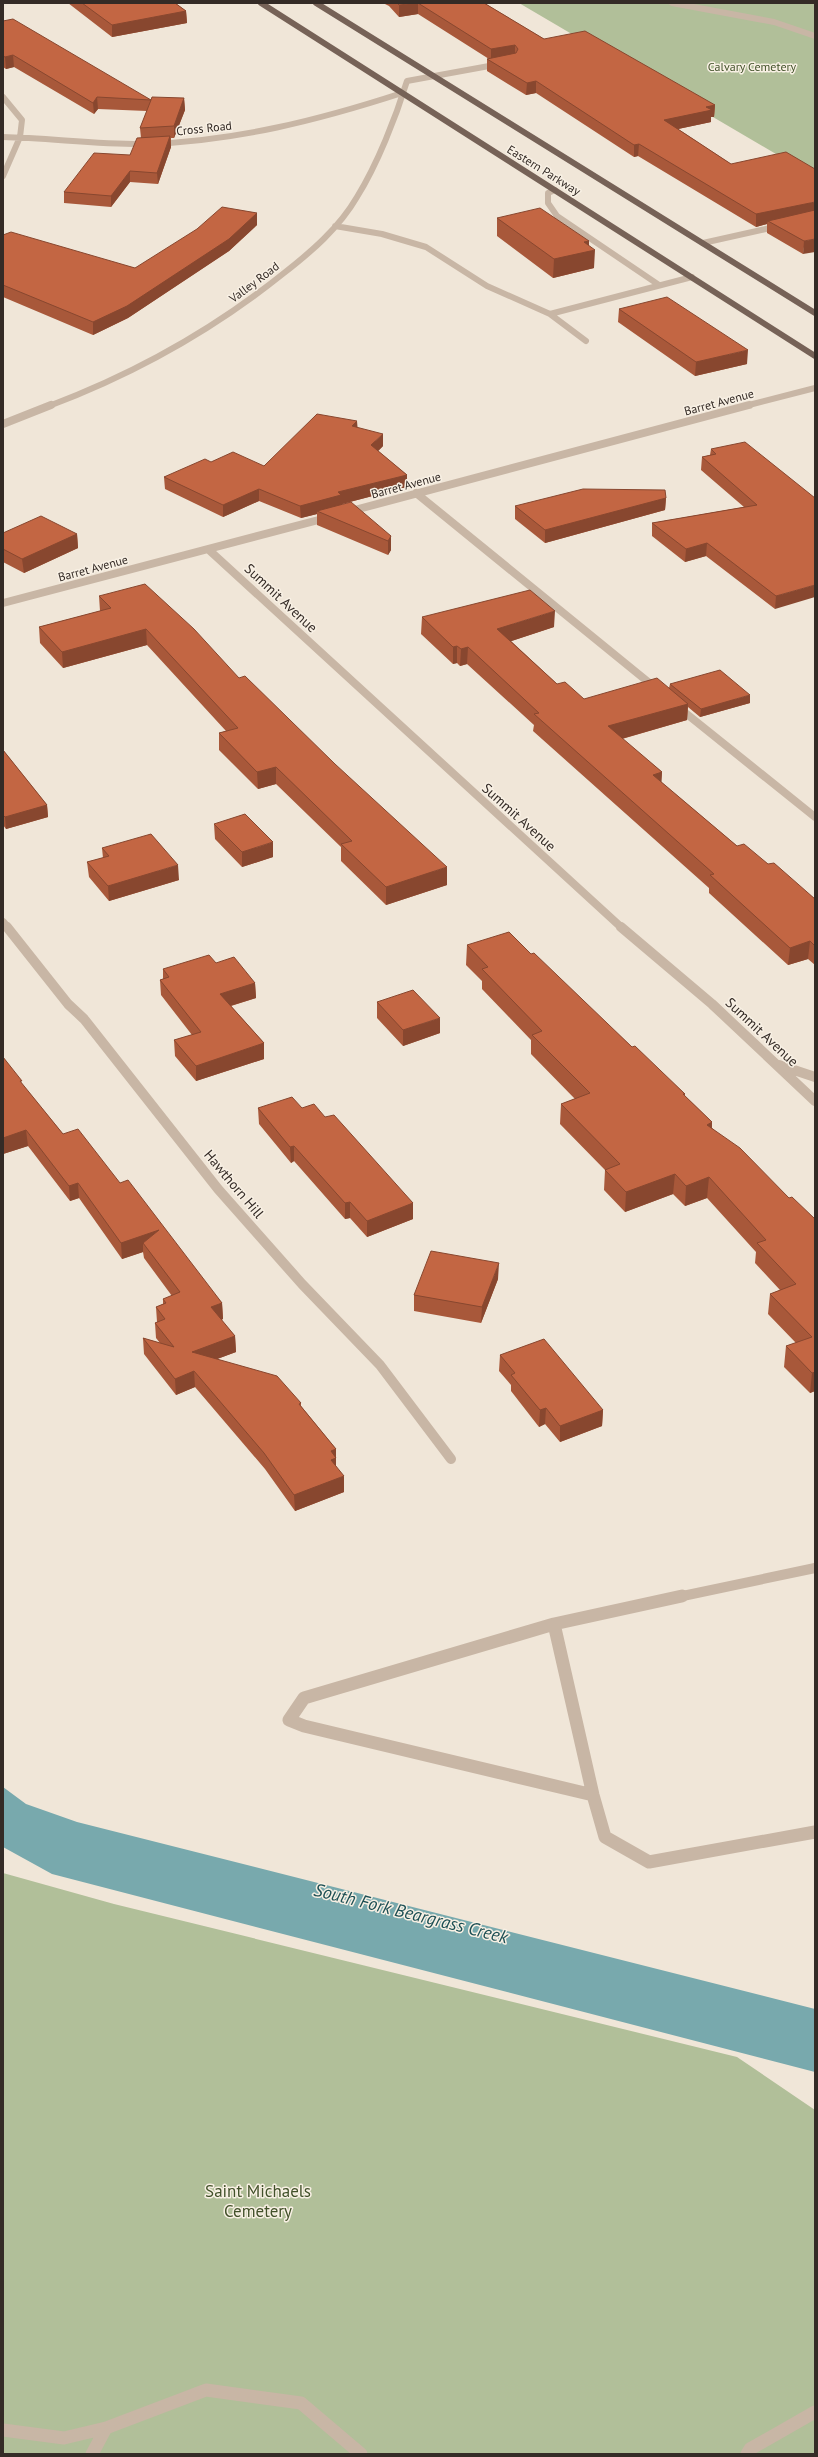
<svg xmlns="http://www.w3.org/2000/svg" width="818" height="2457" viewBox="0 0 818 2457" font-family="'PT Sans',sans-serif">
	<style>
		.green { fill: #b1bf99 }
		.water { fill: #78a9ad }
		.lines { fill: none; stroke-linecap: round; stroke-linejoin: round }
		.minor-far3 { stroke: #c8b6a5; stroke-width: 6 }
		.minor-far2 { stroke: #c8b6a5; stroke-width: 8 }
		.minor-far1 { stroke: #c8b6a5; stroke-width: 10 }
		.minor { stroke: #c8b6a5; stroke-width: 13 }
		.major { stroke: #766257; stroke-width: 6 }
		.wall { fill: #a8583a }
		.shaded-wall { fill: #88472f }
		.building { fill: #c36643; stroke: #88472f }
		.labels { text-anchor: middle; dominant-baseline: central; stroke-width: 3; stroke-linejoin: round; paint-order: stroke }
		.far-park-label { font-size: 12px; fill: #42512a; stroke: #f8f0e4 }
		.far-street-label { font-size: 12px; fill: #342b26; stroke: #f8f0e4 }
		.street-label { font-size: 14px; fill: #342b26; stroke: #f8f0e4 }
		.near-park-label { font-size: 17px; fill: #42512a; stroke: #f8f0e4 }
		.near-water-label { font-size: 18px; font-style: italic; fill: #1d4f54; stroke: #f8f0e4 }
	</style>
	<rect width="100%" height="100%" fill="#f0e6d8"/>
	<path class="green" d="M519,3H815V177Z
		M3,1873L114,1904L737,2057L815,2110V2454H3Z"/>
	<path class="water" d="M3,1787L26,1804L77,1822L815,2009V2072L52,1874L3,1847Z"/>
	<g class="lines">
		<path class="minor-far3" d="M672,3L774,22L815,36
			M3,97L22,120L20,137L3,176
			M3,137C51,138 100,145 148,144C236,141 319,120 402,93
			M555,190L548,193V203L557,216L659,285
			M335,226L382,234L426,247L487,286L550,314L692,277
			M703,243L779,226
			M550,314L586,341
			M49,406C134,374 213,330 284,273C311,252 339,228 357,197C377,165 396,117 407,81L500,64
			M745,406L815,388"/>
		<path class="minor-far2" d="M3,424L51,405
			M416,493L658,690
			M347,512L749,405
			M209,550L622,928
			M3,603L330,517
			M678,707L815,817
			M3,922L8,928"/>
		<path class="minor-far1" d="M7,927L68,1004L84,1019L218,1189L302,1284L380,1365L451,1459
			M621,927L712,1004L815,1101
			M779,1065L815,1077
			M678,1597L815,1568"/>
		<path class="minor" d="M682,1596L554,1624L593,1795L605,1837L649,1862L815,1832
			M554,1624L304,1698L289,1720L304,1726L593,1795
			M3,2430L64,2438L106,2428L206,2390L301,2403L361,2454
			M92,2454L106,2428
			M747,2454L750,2449L815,2412"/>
		<path class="major" d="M261,3L815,356
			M316,3L815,313"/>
	</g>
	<path class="wall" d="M68,3H175L186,11L187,23L112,37Z
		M383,3H484L544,39L715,105L714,117H711V122L678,129L731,164L815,169L803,254L767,233V224L756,227L638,156L634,157L536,93L526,95L487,71V59H489L418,14L399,17L389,6Z
		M3,21L151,100L184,98L185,110L174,138H171V147L158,184L130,182L111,207L64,203V192L130,155L141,138L140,128L147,111L98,109L94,114L14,67L6,69L3,67Z
		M257,213V225L229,251L128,318L93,335L3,297V235L135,268Z
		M497,218L589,241V246L594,268L553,278L497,236Z
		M619,309L747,364L695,376L618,322Z
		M357,428L383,446L378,451L407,475V487L342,504V505L391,536V550L388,555L317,525V514L301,518L259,501L223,517L165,489L164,477L211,462L264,466Z
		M711,449L815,498L775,609L706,556L685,562L652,536V523L744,507L701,470L702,457L710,455Z
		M666,498L665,510L545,543L515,519V506Z
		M3,533L77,534L78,548L24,573L3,562Z
		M99,596L239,678L447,885L386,905L341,861V847L276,784L258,789L219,750V733L226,731L147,645L63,668L40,643L39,627L100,611Z
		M422,617L554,627L511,641L557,684L584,699L669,688L670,684L750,703L700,717L688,707L687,720L622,739L662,772L661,782L737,846L768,864L815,899V965L808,959L788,965L709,893V888L533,731L534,725L467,664L460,666L457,663L453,664L421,634Z
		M3,750L47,805L48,817L6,829L3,825Z
		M214,824L273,857L242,867L215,839Z
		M102,848L179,880L109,901L89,877L87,862L103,858Z
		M467,945L531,954L632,1047L685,1094V1096L712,1122V1128L789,1198L815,1219V1391L810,1393L784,1367L786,1346L796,1343L768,1314L770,1294L780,1290L755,1263L756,1252L707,1198L685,1206L673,1194L625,1212L604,1190L605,1170L560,1124L561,1104L575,1099L531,1054V1040L482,989V981L466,965Z
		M216,963L255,983L256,998L231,1006L264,1043V1059L196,1081L175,1056L174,1040L192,1035L161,995L160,980L163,979V969Z
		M377,1002L440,1033L403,1046L377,1018Z
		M3,1057L22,1084L63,1134L120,1183L222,1303L223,1319L221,1320L235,1336L236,1352L217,1359L301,1403V1406L336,1449V1466L344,1492L295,1511L265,1469L195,1387L176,1395L144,1354L143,1338L160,1343L156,1338L155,1323L157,1322L156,1307L163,1304V1299L172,1296L144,1258L143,1252L122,1259L79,1198L70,1201L28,1146L3,1154Z
		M258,1108H302L325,1117L413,1203V1219L367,1237L350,1218L345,1219L294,1161L291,1163L259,1124Z
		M498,1279L481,1323L414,1311V1295Z
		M500,1355L603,1410L602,1426L560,1442L545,1424L539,1427L511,1391V1385L499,1371Z"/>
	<path class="shaded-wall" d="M418,3V14L399,17V5Z
		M186,11L187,23L112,37V25Z
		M515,45V57L491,61V49Z
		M13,55L14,67L6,69L5,57Z
		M536,81V93L526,95L527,83Z
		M97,97L98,109L94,114L93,103Z
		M184,98L185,110L174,138V126Z
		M715,105L714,117H711V122L664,132V120L706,107Z
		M170,136L171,147L158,184L157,173Z
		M639,144L638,156L634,157V145Z
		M130,171V182L111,207V196Z
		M815,202V214L768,221L767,224L756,227V214Z
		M257,213V225L229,251L128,318L93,335V322Z
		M815,239V252L803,254L804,241Z
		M589,241V251L595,250L594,268L553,278L554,259L584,242Z
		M748,350L747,364L695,376L696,362Z
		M357,421L358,433L352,426Z
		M383,434V446L372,457L371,445Z
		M407,475V487L342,504V507L317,511V514L301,518L300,506L338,492Z
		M259,489V501L223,517V505Z
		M666,498L665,510L545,543V530Z
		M77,534L78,548L24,573L22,559Z
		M391,536V550L388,555V541Z
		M707,543L706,556L685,562L686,549Z
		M815,585V597L775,609L776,596Z
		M555,611L554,627L497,646V629Z
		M146,629L147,645L63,668L62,652Z
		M457,646V663L453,664V647Z
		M468,647L467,664L460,666L461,649Z
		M750,695V703L700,717L701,709Z
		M688,704L687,720L607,743L608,726Z
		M276,767V784L258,789L257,772Z
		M662,772L661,790L653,775Z
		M47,805L48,817L6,829L5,817Z
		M273,842V857L242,867V852Z
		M178,865L179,880L109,901L108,886Z
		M447,867V885L386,905V887Z
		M810,941L808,959L788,965L790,948Z
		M255,983L256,998L220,1009V994Z
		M440,1018V1033L403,1046V1030Z
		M264,1043V1059L196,1081V1066Z
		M712,1122L711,1142L707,1125Z
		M26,1130L28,1146L3,1154V1138Z
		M294,1146V1161L291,1163L290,1147Z
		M675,1174L673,1194L625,1212L626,1192Z
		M709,1177L707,1198L685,1206L686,1186Z
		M78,1183L79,1198L70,1201L69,1186Z
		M350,1202V1218L345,1219V1203Z
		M413,1203V1219L367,1237V1221Z
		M159,1230L143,1243V1252L122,1259L121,1243Z
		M499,1263L498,1279L481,1323L482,1307Z
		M222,1303L223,1319L212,1323L211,1307Z
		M235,1336L236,1352L193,1368L192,1352Z
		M194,1371L195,1387L176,1395L175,1379Z
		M815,1372V1391L810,1393L812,1373Z
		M546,1408L545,1424L539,1427L540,1410Z
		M603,1410L602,1426L560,1442V1426Z
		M336,1449V1474L331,1476V1451Z
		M344,1476V1492L295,1511L294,1495Z"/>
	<path class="building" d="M82,3H175L186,11L112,25Z
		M397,3H417L399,5Z
		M418,3H484L544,39L585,31L715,105L706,107L712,110L664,120L731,164L786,152L815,169V202L756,214L639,144L634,145L536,81L527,83L487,59L516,53L518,49L515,45L491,49Z
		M13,19L151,100L152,97L184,98L174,126L140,128L151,100L97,97L93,103L13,55L5,57L3,56V21Z
		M170,136L157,173L130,171L111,196L64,192L94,153L130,155L137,138Z
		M222,207L257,213L229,239L127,306L93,322L3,285V235L11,232L135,268L197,229Z
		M540,208L589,241L584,242L595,250L554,259L497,218Z
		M815,210V239L804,241L768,221Z
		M667,297L748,350L696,362L619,309Z
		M317,414L357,421L352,426L383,434L371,445L407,475L338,492L341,495L300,506L259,489L223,505L164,477L205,459L211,462L233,452L264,466Z
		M745,442L815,498V585L776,596L707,543L686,549L652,523L757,505L702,457L716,454L711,449Z
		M583,489L665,490L666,498L545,530L515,506Z
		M351,502L391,536L388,541L317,511Z
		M41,516L77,534L22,559L3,549V533Z
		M145,584L194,629L239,678L245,676L335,764L447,867L386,887L341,844L352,841L276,767L257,772L219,733L238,728L146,629L62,652L39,627L111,608L99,596Z
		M530,590L555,611L497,629L557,684L565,682L584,699L657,678L688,704L608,726L662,772L653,775L737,846L744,844L768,864L774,863L815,899V946L810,941L790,948L710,875L714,874L534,714L539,713L468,647L461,649L457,646L453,647L422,617Z
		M720,670L750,695L701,709L670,684Z
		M3,750L47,805L5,817L3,815Z
		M245,814L273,842L242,852L214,824Z
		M151,834L178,865L108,886L87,862L109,856L102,848Z
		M509,932L531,954L534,953L632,1047L635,1046L685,1094H683L712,1122L707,1125L740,1148L789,1198L792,1197L815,1219V1372L812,1373L786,1346L812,1337L770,1294L796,1284L757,1243L766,1240L709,1177L686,1186L675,1174L626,1192L605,1170L620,1164L561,1104L590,1093L532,1035L542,1031L482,969L488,967L467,945Z
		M209,955L216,963L234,957L255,983L220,994L264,1043L196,1066L174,1040L201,1032L160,980L169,977L163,969Z
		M413,990L440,1018L403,1030L377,1002Z
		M3,1057L22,1081H20L63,1134L78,1129L120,1183L128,1180L222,1303L211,1307L235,1336L192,1352L277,1376L301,1403L299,1404L336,1449L331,1451L336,1458L331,1460L344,1476L294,1495L264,1453L194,1371L175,1379L143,1338L174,1347L155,1323L165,1319L156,1307L166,1303L163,1299L180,1292L143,1243L159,1230L121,1243L78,1183L69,1186L26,1130L3,1138Z
		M292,1097L302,1108L314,1104L325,1117L334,1115L413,1203L367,1221L350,1202L345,1203L294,1146L290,1147L258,1108Z
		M431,1251L499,1263L482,1307L414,1295Z
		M544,1339L603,1410L560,1426L546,1408L540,1410L511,1375L515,1373L500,1355Z"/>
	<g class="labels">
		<g class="far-park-label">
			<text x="752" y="66">Calvary Cemetery</text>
		</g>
		<g class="far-street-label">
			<text transform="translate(204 128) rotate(-6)">Cross Road</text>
			<text transform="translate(544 170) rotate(32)">Eastern Parkway</text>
			<text transform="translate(254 282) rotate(-37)">Valley Road</text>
			<text transform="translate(719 402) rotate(-15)">Barret Avenue</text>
			<text transform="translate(406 485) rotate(-15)">Barret Avenue</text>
			<text transform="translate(93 568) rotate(-15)">Barret Avenue</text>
		</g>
		<g class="street-label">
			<text transform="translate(281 598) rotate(43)">Summit Avenue</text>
			<text transform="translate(519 817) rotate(42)">Summit Avenue</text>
			<text transform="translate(762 1032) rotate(43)">Summit Avenue</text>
			<text transform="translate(234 1184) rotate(50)">Hawthorn Hill</text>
		</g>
		<g class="near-park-label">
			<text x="258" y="2191">Saint Michaels<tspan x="258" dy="20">Cemetery</tspan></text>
		</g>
		<g class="near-water-label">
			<text transform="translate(411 1913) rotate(14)">South Fork Beargrass Creek</text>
		</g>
	</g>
	<rect width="818" height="2457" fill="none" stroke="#342b26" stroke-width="8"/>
</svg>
